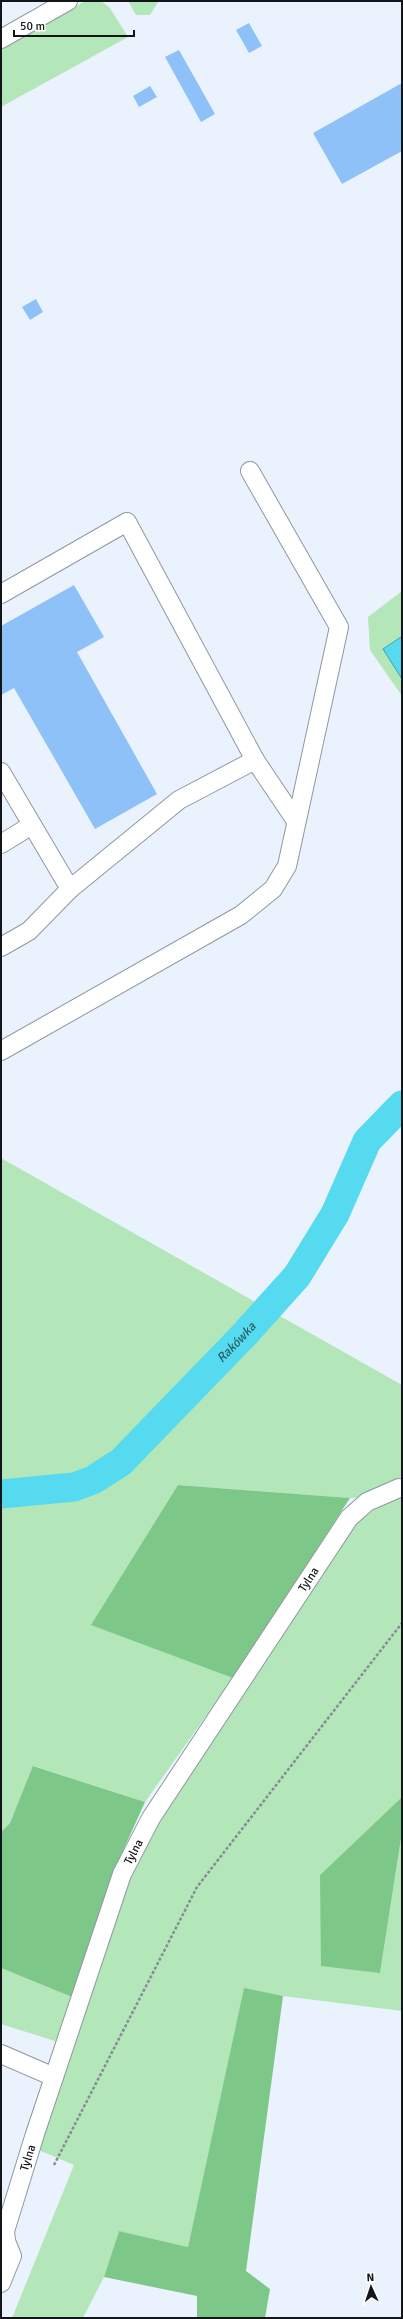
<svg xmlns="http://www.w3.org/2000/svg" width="403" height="2319" viewBox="0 0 403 2319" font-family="Signika,sans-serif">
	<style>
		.green { fill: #b3e6b9 }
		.forest { fill: #7dc888 }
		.water { fill: #55daef; stroke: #419faf }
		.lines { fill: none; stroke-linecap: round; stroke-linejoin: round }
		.river { stroke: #55daef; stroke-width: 29 }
		.building { fill: #8dc1f7 }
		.minor-casing { stroke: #8f97a0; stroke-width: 20 }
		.path { stroke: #868c93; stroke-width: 2.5; stroke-dasharray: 3 2; stroke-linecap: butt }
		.minor { stroke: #fff; stroke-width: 18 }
		.labels { text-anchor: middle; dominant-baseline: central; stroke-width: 3.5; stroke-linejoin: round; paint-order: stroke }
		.street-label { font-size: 12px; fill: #121519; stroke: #fff }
		.water-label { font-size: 13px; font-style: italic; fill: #2a6069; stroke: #fff }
	</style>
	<rect width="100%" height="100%" fill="#eaf3fd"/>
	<path class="green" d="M85,1H101L110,8L128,37L1,107V50Z
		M128,1H157L158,2L150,15H136Z
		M402,591V696L370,650L368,617Z
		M1,1158L402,1385V1797L320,1875L380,1973L402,1832V2011L283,1996L244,1989L188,2247L119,2231L104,2277L83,2318H12L74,2165L36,2149L139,1855L233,1705L351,1525L380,1506L401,1497L350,1498L178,1485L233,1678L145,1802L34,1766L10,1823L1,1832Z
		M1,1968L72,1997L58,2042L1,2024Z"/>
	<path class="forest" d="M178,1485L350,1498L233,1678L91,1625Z
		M33,1766L145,1802L117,1864L72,1997L1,1968V1832L10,1823Z
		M402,1797V1832L380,1973L321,1966L320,1875Z
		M244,1988L283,1996L246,2271L270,2289L265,2318H197V2296L104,2277L119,2231L188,2247Z"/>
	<path class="water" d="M401,637L402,639V679L383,649Z"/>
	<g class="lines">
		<path class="river" id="s1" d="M1,1494L74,1487L93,1480L121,1462L243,1336L297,1276L335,1214L367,1141L402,1105"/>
	</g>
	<path class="building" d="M249,23L262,46L249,53L236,30Z
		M179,50L215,114L201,122L165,57Z
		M402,83V151L342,184L313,133Z
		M150,86L157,97L139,107L133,96Z
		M36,299L43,312L30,320L22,307Z
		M74,585L104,637L77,652L157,794L95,829L14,688L1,695V626Z"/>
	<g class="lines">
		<defs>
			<g id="minor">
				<path d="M1,39L68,1"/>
				<path d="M1,594L127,522L255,760"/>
				<path d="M1,772L70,889L29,931L1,947"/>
				<path d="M1,844L32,825"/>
				<path d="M70,889L179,800L255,760L296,821"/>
				<path d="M1,1051L241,915L273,889L287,866L339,627L250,471"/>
				<path d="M1,2054L54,2077"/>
				<path id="s2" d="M1,2283L12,2256L6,2241L5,2231L35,2134L122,1874L151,1818L349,1518L367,1502L399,1488"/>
			</g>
		</defs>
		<use href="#minor" class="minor-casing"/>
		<path class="path" d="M54,2165L197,1887L402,1623"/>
		<use href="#minor" class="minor"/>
	</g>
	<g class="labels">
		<g class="street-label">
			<text stroke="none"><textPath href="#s2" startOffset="780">Tylna</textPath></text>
			<text stroke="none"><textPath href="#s2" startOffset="456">Tylna</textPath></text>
			<text stroke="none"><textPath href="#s2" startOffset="132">Tylna</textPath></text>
		</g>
		<g class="water-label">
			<text stroke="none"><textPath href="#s1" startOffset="293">Rakówka</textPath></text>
		</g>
	</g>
	<rect width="403" height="2319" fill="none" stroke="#121519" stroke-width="4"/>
	<g transform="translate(371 2287) rotate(357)" stroke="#ffffff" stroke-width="3" paint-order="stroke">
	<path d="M0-3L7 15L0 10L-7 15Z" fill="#121519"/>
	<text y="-6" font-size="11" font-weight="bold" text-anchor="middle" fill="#121519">N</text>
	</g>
	<path d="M14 30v6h120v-6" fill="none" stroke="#121519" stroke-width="2"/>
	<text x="20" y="30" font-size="12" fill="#121519" stroke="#ffffff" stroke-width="3" paint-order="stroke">50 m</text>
</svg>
